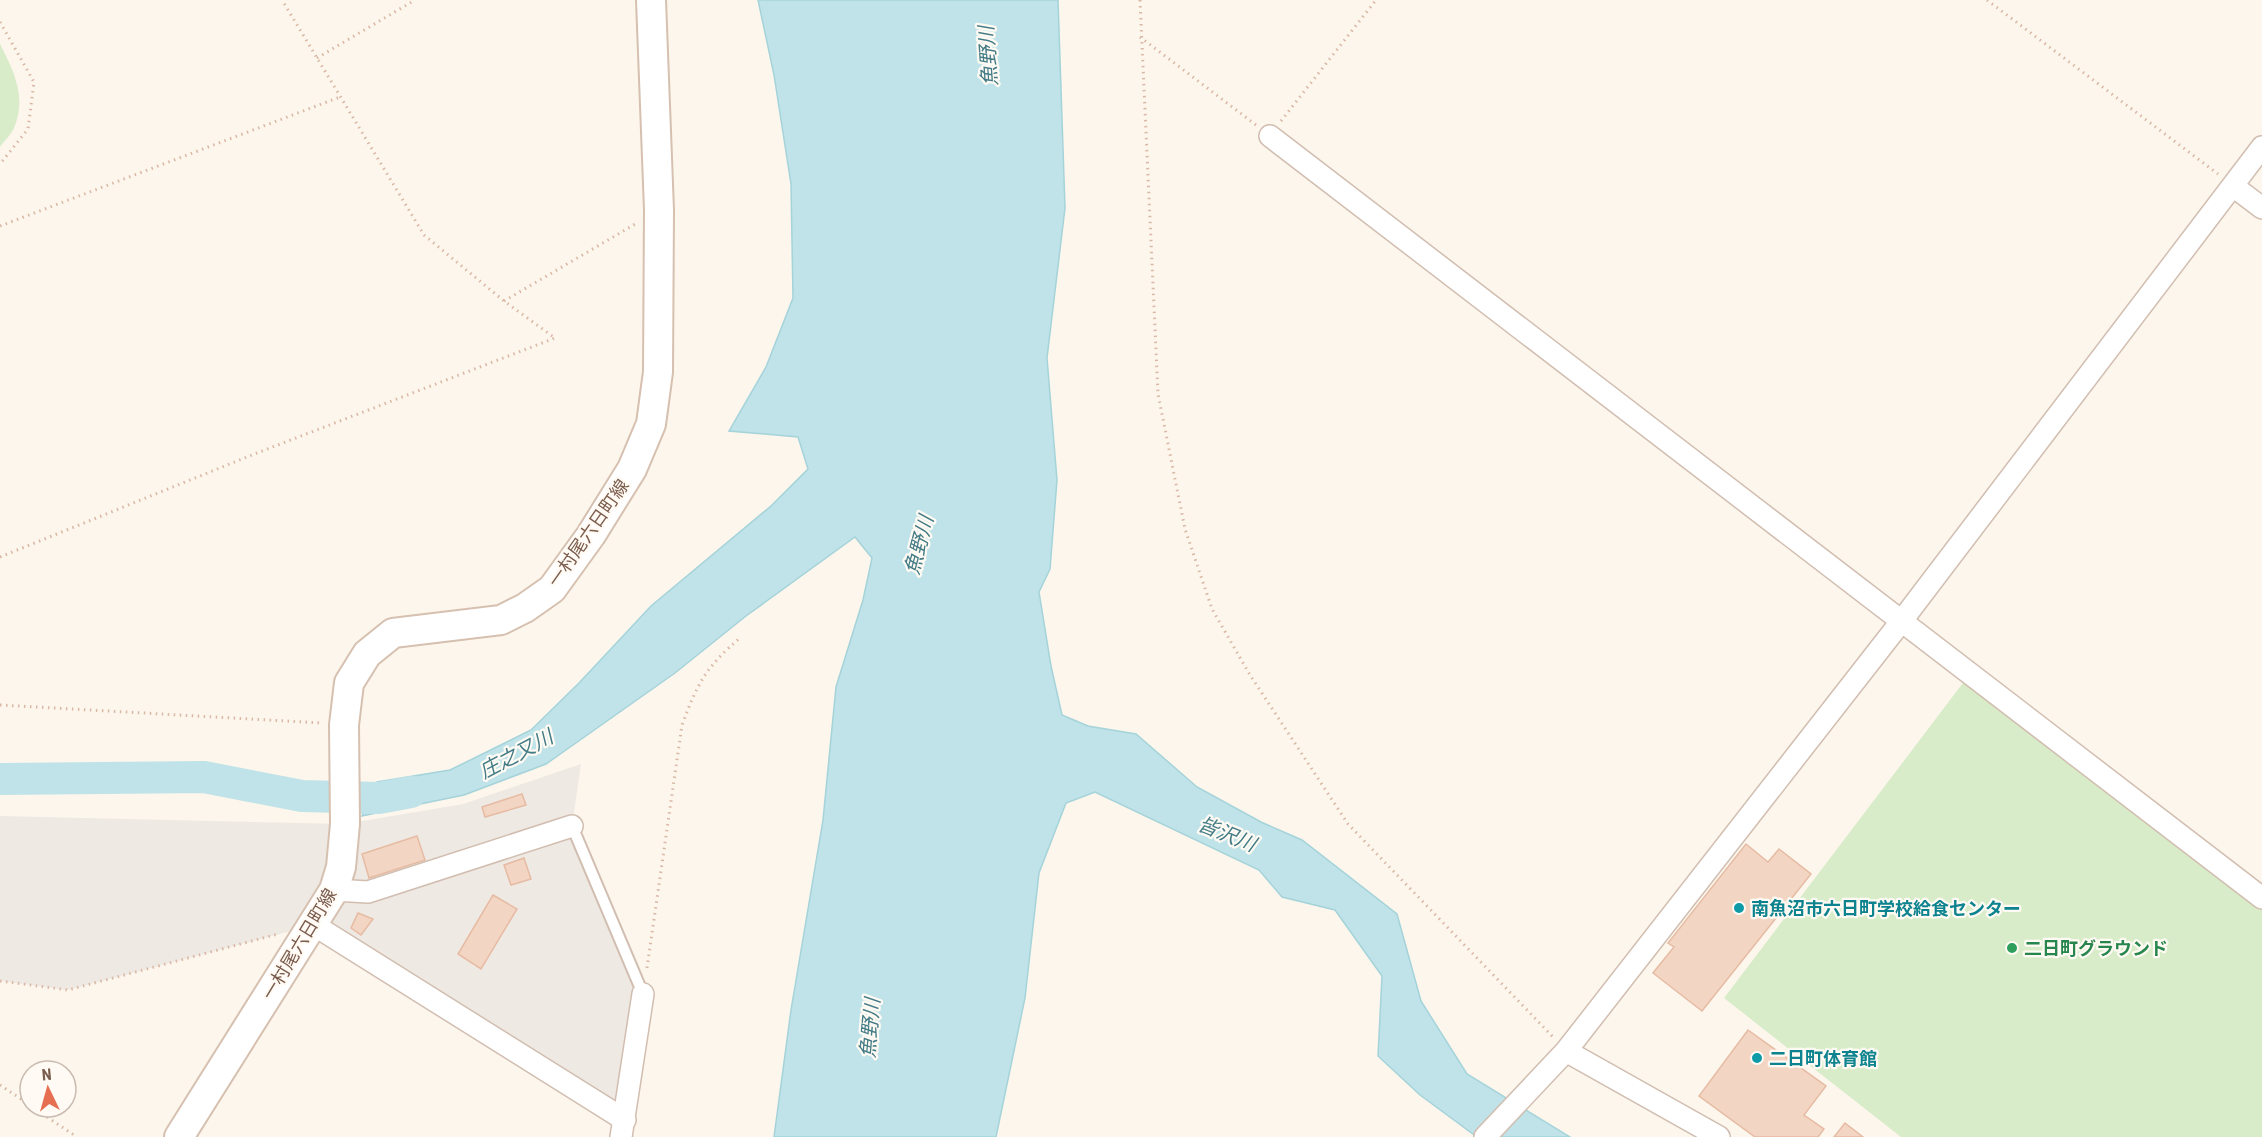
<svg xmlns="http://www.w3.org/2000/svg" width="2262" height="1137" viewBox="0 0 2262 1137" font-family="'Roboto Condensed','Noto Sans JP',sans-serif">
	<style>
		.industrial { fill: #efe9e4 }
		.green { fill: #d8ecc9 }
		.water { fill: #bfe3e8; stroke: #a5d3da; stroke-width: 1.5 }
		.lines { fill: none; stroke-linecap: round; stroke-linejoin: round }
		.river { stroke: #bfe3e8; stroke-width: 32 }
		.building { fill: #f3d5c3; stroke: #e6bba3; stroke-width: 1.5 }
		.service-casing { stroke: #d1beb0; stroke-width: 14 }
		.minor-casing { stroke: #d1beb0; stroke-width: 24 }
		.secondary-casing { stroke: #d6c0b0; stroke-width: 32 }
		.path { stroke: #d9b8a5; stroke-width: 3; stroke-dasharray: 1.5 4.5; stroke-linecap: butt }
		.service { stroke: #fff; stroke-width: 10 }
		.minor { stroke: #fff; stroke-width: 21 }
		.secondary { stroke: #fff; stroke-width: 28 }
		.culture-dot { fill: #0f9aa8; stroke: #fffaf3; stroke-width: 2 }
		.leisure-dot { fill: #2e9e5b; stroke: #fffaf3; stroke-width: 2 }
		.labels { text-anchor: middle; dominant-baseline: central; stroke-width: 4.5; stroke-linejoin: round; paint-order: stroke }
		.street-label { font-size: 18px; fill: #7a5c4d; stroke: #fffaf3 }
		.culture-label { font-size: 18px; font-weight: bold; fill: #0d838f; stroke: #fffaf3; text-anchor: start }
		.leisure-label { font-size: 18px; font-weight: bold; fill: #27864d; stroke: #fffaf3; text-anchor: start }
		.water-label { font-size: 20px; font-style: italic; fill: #437c86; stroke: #fffaf3 }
	</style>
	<rect width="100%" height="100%" fill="#fdf6ec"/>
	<path class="industrial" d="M581,764L572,826L643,994L625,1120L314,925L68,990L0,981V816L345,824L463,804Z"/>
	<path class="green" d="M0,44C14,71 27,98 14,128C11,135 4,141 0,147Z
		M1969,675L2262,898V1137H1901L1724,998Z"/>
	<path class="water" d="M758,0H1058L1065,208L1047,358L1057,480L1050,569L1039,592L1051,666L1062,715L1088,726L1136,734L1197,787L1261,822L1302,840L1397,914L1421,1001L1467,1074L1570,1137H1477L1420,1095L1378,1056L1382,976L1335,910L1282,897L1259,870L1095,792L1066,803L1039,873L1025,998L996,1137H774L791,1010L823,820L836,687L863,600L872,558L855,537L746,616L675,673L546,764L464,795L362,816L377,782L450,770L531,730L579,683L651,606L771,506L808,469L798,437L729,431L766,367L793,298L791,184L774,75Z"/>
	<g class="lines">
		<path class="river" d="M0,779L204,777L302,796L379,798L411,792"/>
	</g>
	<path class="building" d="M522,794L526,805L485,817L482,807Z
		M417,836L425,860L369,878L362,854Z
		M1746,844L1768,862L1779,849L1811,874L1702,1011L1653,973L1674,947L1668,943Z
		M524,858L531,879L511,885L504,865Z
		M493,895L517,909L481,969L458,954Z
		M358,913L373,919L361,935L351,928Z
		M1748,1030L1826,1086L1804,1115L1824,1129L1818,1137H1755L1699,1096Z
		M1845,1123L1863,1137H1834Z"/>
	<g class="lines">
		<defs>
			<path id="service" d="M572,826L643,994"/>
			<path id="minor" d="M1270,136L2262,898
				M2233,186L2262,208
				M334,890L368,892L572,826
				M314,925L625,1120
				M1566,1051L1719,1137
				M621,1137L643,994
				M1485,1137L1566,1051L1900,623L2262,147"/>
			<path id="secondary" d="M179,1137L334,890L341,867L345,824L344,725L349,683L367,654L393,633L501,620L525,608L552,589L591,535L632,469L651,424L658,372L659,210L651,0"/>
		</defs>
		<use href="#service" class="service-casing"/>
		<use href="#minor" class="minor-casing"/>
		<use href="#secondary" class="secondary-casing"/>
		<path class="path" d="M1140,0L1158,394L1185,529L1212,609L1250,675L1348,824L1554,1038
			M1987,0L2218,174
			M0,22L34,82L28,129L0,164
			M1140,37L1256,125
			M317,58L415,0
			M1281,121L1376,0
			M0,226L340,97
			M504,301L637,223
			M0,557L257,453L555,338L504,301L424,235L282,0
			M0,705L322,723
			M647,968L682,725C698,682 706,667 741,637
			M0,981L68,990L278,934
			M0,1085L30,1105
			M32,1107L77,1137"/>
		<use href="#service" class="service"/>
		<use href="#minor" class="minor"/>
		<use href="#secondary" class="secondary"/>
	</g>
	<g class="culture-dot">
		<circle cx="1739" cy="908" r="6"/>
		<circle cx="1757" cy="1058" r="6"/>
	</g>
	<circle class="leisure-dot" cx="2012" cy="948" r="6"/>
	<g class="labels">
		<g class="street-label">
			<text transform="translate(588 533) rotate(-55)">一村尾六日町線</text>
			<text transform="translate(299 944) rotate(-59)">一村尾六日町線</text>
		</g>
		<g class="culture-label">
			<text x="1751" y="908">南魚沼市六日町学校給食センター</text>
			<text x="1769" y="1058">二日町体育館</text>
		</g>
		<g class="leisure-label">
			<text x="2024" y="948">二日町グラウンド</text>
		</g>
		<g class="water-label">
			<text transform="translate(988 56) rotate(-94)">魚野川</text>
			<text transform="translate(919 545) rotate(-75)">魚野川</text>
			<text transform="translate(516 754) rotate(-28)">庄之又川</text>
			<text transform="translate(1227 834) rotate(22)">皆沢川</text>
			<text transform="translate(870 1028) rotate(-85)">魚野川</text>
		</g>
	</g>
	<g transform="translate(48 1089) rotate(355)"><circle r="28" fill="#fffaf3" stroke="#cabbb1" stroke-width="1.5"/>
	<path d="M0-4.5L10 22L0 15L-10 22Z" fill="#e76f51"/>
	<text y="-9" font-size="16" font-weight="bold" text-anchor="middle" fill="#7a5c4d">N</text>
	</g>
</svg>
